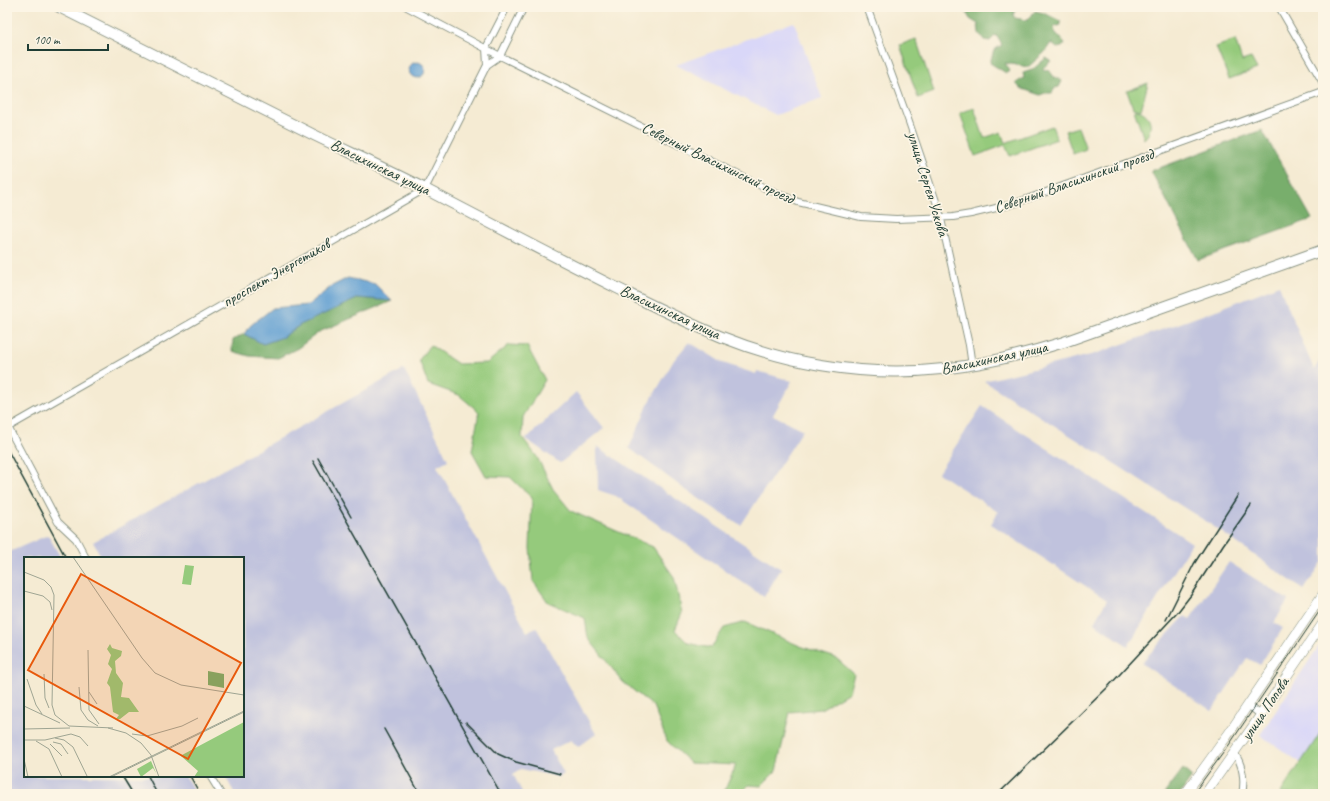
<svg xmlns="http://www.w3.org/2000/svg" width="1330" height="801" viewBox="0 0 1330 801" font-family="Caveat,sans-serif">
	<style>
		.built { fill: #d9d7f8 }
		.industrial { fill: #c0c2dd }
		.green { fill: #95ca7c; stroke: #5a8458 }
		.forest { fill: #78ae6c; stroke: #4c7650 }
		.water { fill: #609fd2; stroke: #406e83 }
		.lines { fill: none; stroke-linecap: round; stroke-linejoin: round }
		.minor-casing { stroke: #8a9484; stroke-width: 8 }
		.secondary-casing { stroke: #8a9484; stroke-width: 10 }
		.trunk-casing { stroke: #8a9484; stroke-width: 12 }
		.minor { stroke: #fff; stroke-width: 6 }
		.secondary { stroke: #fff; stroke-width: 9 }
		.trunk { stroke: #fff; stroke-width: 10 }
		.tram { stroke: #1f3d34; stroke-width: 1 }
		.rail { stroke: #1f3d34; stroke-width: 1.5 }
		.labels { text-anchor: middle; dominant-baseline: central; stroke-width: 3.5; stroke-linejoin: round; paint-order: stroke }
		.street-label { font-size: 16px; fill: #1f3d34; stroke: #fcf5e5 }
		.inset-road { fill: none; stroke: #9fa593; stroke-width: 1 }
		.view { fill: #e8590c; fill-opacity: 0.15; stroke: #e8590c; stroke-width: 2 }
		.inset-edge { fill: none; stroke: #1f3d34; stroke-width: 2 }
	</style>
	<rect width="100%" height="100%" fill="#fcf5e5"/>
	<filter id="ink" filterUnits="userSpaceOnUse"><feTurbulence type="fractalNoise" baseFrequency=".025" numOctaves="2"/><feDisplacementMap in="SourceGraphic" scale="8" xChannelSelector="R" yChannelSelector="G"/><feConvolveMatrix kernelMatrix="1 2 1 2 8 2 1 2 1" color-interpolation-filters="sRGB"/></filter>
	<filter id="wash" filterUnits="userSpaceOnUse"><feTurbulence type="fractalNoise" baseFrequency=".012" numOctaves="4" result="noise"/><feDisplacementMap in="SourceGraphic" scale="16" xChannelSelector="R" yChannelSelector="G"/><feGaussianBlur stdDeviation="0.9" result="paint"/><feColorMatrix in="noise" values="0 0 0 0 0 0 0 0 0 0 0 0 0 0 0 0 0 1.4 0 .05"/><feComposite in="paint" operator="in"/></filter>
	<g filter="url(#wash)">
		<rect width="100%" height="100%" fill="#f5ebd3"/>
		<path class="built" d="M794,22L822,98L776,115L676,65Z
			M1323,640V729L1301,763L1260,735Z"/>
		<path class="industrial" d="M1279,285L1314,370L1323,355V561L1304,590L1210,524L984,381L1095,354L1219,309Z
			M689,342L723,363L756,374L757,371L792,381L773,415L803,430L741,525L724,515L683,488L629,448L648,405L674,360Z
			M404,369L448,460L437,466L527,632L536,627L596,734L578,747L571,740L551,750L564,774L559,777L521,769L513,774L523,794H235L225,776H243V558H102L93,542Z
			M576,392L604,428L560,463L526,439Z
			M982,406L1192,543L1128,646L1094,623L1107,600L991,524L998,512L938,473Z
			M597,446L781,569L764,597L616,496L598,490Z
			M48,535L61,558H25V776H185L196,794H7V553Z
			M1229,562L1288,600L1274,623L1283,628L1260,665L1247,658L1212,711L1141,663L1185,616L1190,619Z"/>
		<path class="green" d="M916,39L934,92L918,98L900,45Z
			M1235,40L1242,61L1251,58L1257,69L1229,79L1216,47Z
			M1148,83L1141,110L1133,108L1127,91Z
			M974,108L984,138L1001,132L1005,143L1052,126L1057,139L1010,156L1005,145L975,156L960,113Z
			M1134,110C1150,110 1156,128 1144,139Z
			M1078,127L1086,149L1073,154L1065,131Z
			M430,345L458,364L487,363L509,345L527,346L545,380L523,417L522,437L537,457L553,489L571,511L653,547L674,577L682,613L675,630L688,643L711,648L724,628L745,622L800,646L836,658L854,674L849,692L821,709L790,712L776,771L761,786L749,785L740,794H723L736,765L690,763L667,741L653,706L623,682L588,638L585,618L548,602L533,581L530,548L532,498L510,477L486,476L472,451L479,412L459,395L428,384L419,360Z
			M1323,729V794H1280Z"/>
		<path class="forest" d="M972,7H1015L1016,9L1013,15L1015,18L1026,20L1035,11L1044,13L1060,21L1061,25L1054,27L1055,32L1065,43L1062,47L1057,48L1051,43L1044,53L1028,67L1005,63L1010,71L1006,73L990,63L994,50L1002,45L996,35L990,41L984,40L979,33L978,24L970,19L967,14Z
			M1046,58L1051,61L1043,68L1044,71L1049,70L1054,77L1062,81L1059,87L1055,88L1052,93H1045L1040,95L1020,88L1016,83L1024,78L1023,73L1032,70Z
			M1262,130L1312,219L1198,260L1151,171Z
			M359,298L392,301L319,332L298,348L278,358L249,356L232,351L233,340L244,334L263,344L283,337L300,325Z
			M1183,769L1192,777L1180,794H1164Z"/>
		<path class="water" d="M409 70a8 8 0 1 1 16 0a8 8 0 1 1-16 0Z
			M348,278L375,284L392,301L359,298L300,325L283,337L263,344L244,334L251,325L273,308L308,305L332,286Z"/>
	</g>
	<g filter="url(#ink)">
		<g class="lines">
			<defs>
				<path id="minor" d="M407,7L500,56L763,187L798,202L861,217L896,219L953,217L971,214L1013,204L1323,92
					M867,7L909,122L939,210L969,345L972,366
					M1279,7L1323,83
					M487,65L486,48L507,7
					M8,427L58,522L76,539L86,558
					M7,428L425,189L487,65L500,56L524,7
					M1248,705L1261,715
					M1234,753C1243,764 1245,781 1242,794
					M210,776L221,794"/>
				<path id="secondary" d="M1185,794L1227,736L1323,594
					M1205,794L1253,726L1323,623"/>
				<path id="trunk" d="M59,7C144,49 229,92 314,135C351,153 390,171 427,190C490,223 553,256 617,288C684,321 745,353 821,365C908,380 980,368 1064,342L1323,250"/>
			</defs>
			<use href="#minor" class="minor-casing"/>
			<use href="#secondary" class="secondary-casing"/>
			<use href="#trunk" class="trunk-casing"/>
			<use href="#minor" class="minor"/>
			<use href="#secondary" class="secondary"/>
			<use href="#trunk" class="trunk"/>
			<path class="tram" d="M1193,794L1229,745L1323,606"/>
			<path class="rail" d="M7,449L66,558
				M318,458L351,517
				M313,461L501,794
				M1166,620L1194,564L1238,495
				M466,722L498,754L516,762L560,774
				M384,729L420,794
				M122,776L133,794
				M148,776L157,794
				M190,776L200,794
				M998,794L1107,688L1177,613L1191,595L1223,545L1251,505"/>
		</g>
	</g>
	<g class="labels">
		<g class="street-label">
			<text transform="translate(718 163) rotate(26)">Северный Власихинский проезд</text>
			<text transform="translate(380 167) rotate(26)">Власихинская улица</text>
			<text transform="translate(1074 181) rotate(-19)">Северный Власихинский проезд</text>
			<text transform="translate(928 184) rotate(73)">улица Сергея Ускова</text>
			<text transform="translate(276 273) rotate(-30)">проспект Энергетиков</text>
			<text transform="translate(670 312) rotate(25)">Власихинская улица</text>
			<text transform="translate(994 358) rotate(-12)">Власихинская улица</text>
			<text transform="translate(1265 709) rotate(-56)">улица Попова</text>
		</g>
	</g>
	<g transform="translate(24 557)">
		<rect width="220" height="220" fill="#f5ebd3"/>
		<path d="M161,8L170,9L167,28L158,27ZM86,87L88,91L98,94L97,99L91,104L92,116L99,126L97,140L105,141L115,155H105L96,162H92L95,158L89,155L86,130L83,126L88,112L84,107L87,98L83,92ZM220,165V220H170L174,214L157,199L158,198ZM127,204L132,216L129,211L117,220L113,212Z" fill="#95ca7c"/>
		<path d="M184,114L200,117V131L184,128Z" fill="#78ae6c"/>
		<path class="inset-road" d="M49,0L118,101L131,116L157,128L220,138M0,15L20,23L27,30L30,38L28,148L31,158L45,169L89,171M0,34L19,39L26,45L28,53M64,93L65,153L75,167M20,117L21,141L25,151M3,122L12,148L18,157M55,130L57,153L64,163L74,169M65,135L73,147M0,149L36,166M84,171L102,176L117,186L127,198L135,220M0,172L46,171M108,177L123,179L158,169L174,161M31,181L40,183L49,190L63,219M0,183H21L47,177L56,180L64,189M12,184L25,192L38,220M29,185L37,187L44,197M26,187L38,199M0,202L4,220M85,220L220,154M87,220L220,155"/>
		<path class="view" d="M57,17L217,106L164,202L4,113Z"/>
		<rect width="220" height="220" class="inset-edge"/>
	</g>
	<rect width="1330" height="801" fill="none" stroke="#fcf5e5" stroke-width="24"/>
	<path d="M28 44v6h80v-6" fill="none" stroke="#1f3d34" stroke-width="2"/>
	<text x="34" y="44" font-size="12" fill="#1f3d34" stroke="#fcf5e5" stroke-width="3" paint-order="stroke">100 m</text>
</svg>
